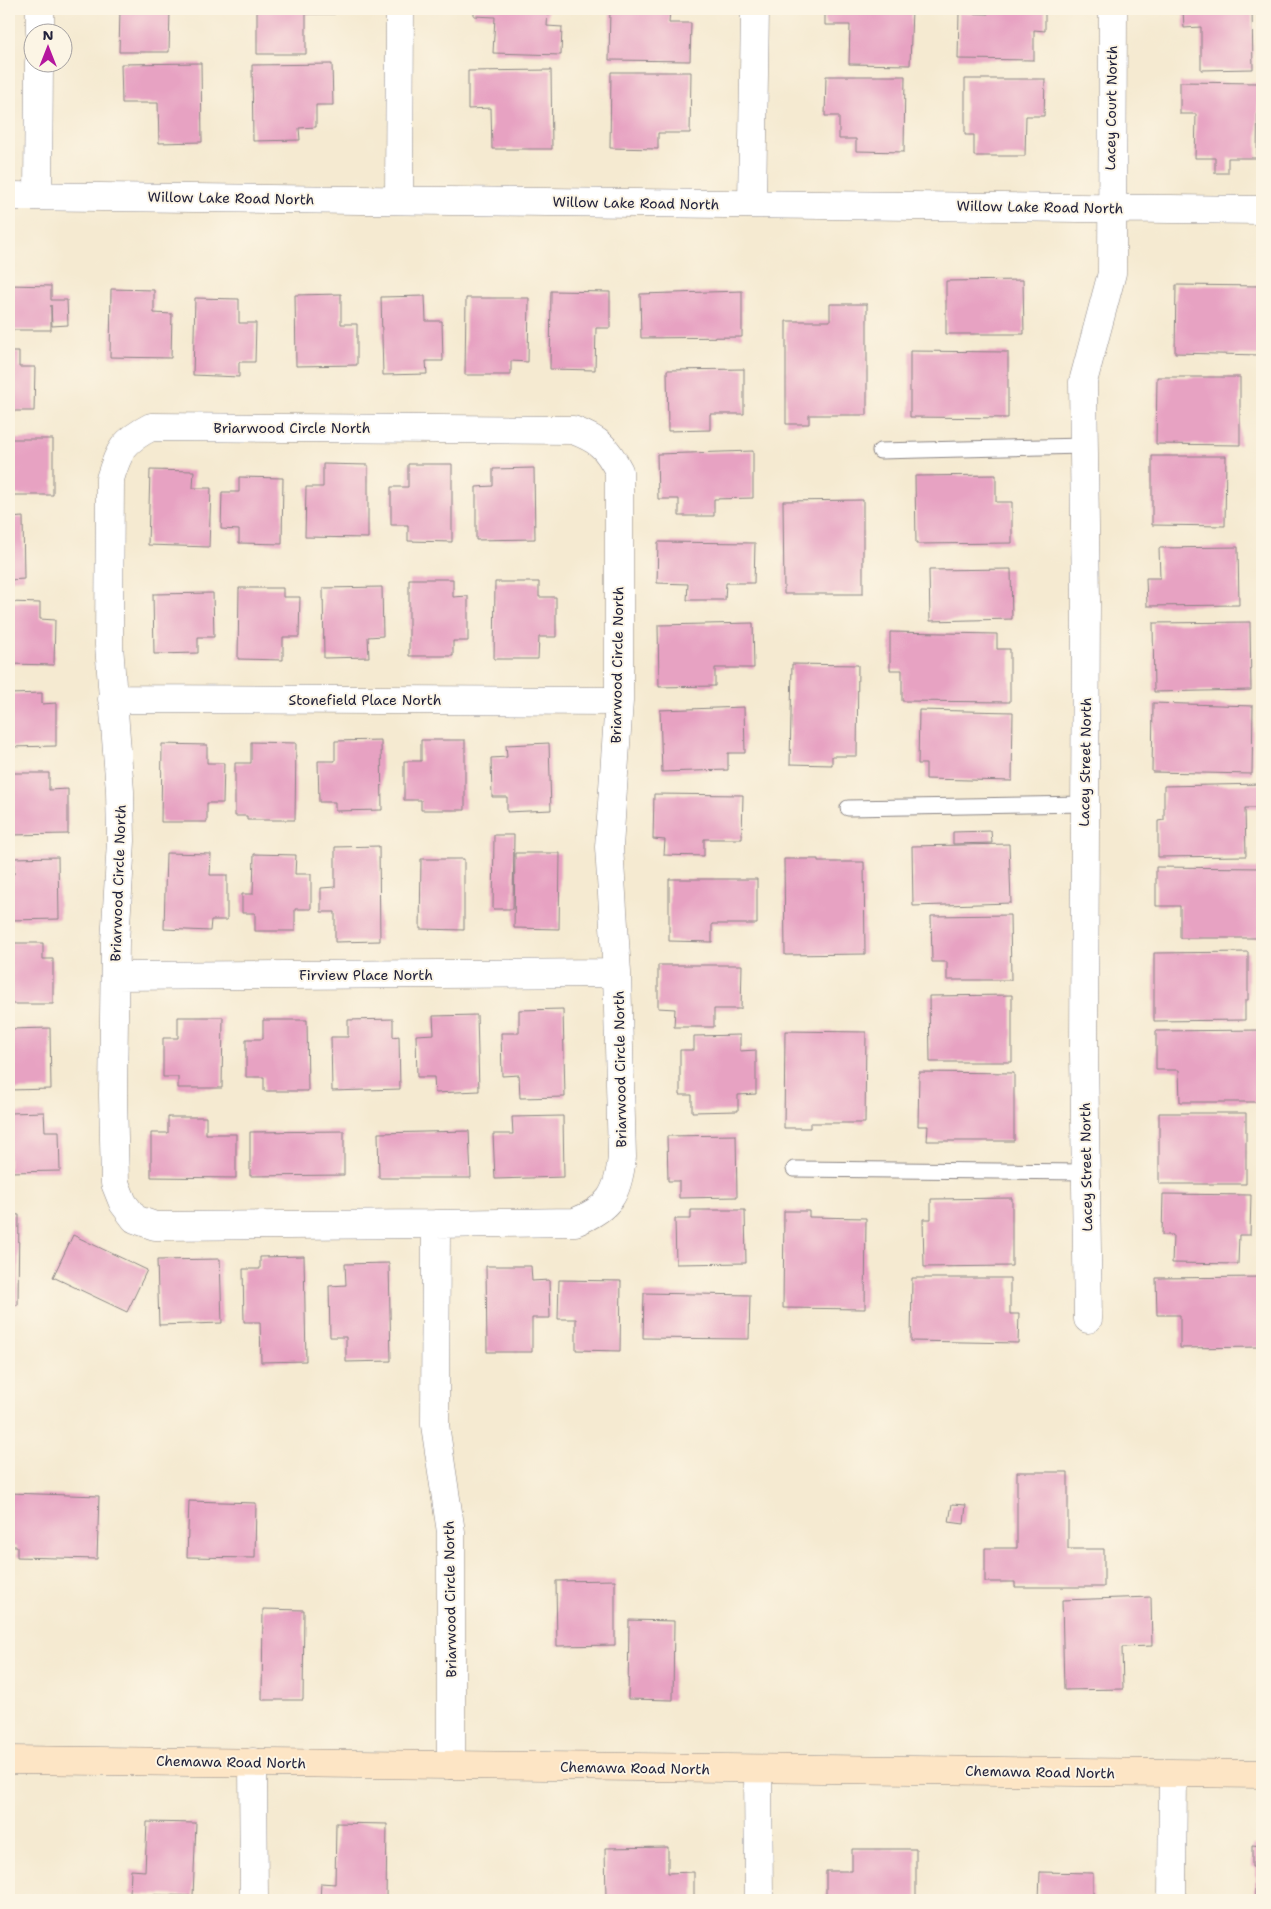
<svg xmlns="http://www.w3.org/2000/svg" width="1271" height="1909" viewBox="0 0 1271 1909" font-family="'Shantell Sans',sans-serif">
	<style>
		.building { fill: #e7a2c2 }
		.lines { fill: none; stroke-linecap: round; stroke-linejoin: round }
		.lane-casing { stroke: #8c8686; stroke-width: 17 }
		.street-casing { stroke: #8c8686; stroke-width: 29 }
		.secondary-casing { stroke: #8c8686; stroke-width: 29 }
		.lane { stroke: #fff; stroke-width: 15 }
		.street { stroke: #fff; stroke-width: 28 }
		.secondary { stroke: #fde5c5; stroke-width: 28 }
		.labels { text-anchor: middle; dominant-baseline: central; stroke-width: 4; stroke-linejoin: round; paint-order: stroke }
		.street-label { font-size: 14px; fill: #22223b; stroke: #fcf5e5 }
	</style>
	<rect width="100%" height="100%" fill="#fcf5e5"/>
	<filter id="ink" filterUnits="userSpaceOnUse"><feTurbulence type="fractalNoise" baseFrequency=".02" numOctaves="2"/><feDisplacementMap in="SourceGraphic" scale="10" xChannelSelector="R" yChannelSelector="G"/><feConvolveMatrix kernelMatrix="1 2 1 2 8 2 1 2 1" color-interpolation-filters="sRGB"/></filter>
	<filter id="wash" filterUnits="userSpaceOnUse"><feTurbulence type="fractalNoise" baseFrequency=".0096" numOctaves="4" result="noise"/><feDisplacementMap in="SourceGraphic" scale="20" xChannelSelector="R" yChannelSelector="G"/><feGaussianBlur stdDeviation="1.12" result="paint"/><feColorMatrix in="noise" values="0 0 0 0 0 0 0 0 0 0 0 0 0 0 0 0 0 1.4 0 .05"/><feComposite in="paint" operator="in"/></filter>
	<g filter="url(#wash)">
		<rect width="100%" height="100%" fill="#f5ead1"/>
		<g id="blocks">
			<path class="building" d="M120,9H170L169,52H119Z
				M257,9H335V14H306V54H257Z
				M474,9H548L547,26L562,27L561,55L493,53L495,17L474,16Z
				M610,9H670L669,23H691L690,61L609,60Z
				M825,9H912L910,65L849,64L850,25H825Z
				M988,9H1045V31L1034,30V60L958,59L959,13L988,14Z
				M1183,9H1252L1253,69L1201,70V27L1184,28Z
				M201,63L202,142L159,143L158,103H122L121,64Z
				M332,64L333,105H316V127L299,128L300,140L253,141L252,65Z
				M551,70L552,149H492L491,108L468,109V71Z
				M611,72H691L690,133H658V149L610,148Z
				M826,76H905L904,152L856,151V139H839V116H825Z
				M965,79H1045L1044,116H1026L1025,156H974V135H965Z
				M1180,82L1258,83L1257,158H1228V173H1215V158H1195L1196,114H1180Z
				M1023,280L1024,334H946V281Z
				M9,285L51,286V300H67L68,325L52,326L51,305V330H9Z
				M1176,285L1262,286L1260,355L1175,353Z
				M111,289L154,290V313L172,314L171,358L110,357Z
				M551,291L610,292V328H596L595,370L550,369Z
				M742,291V337L641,338L640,294Z
				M341,294V324H357V365L296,366L295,295Z
				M425,296L426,321H442L443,361H426L427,374L383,375L381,297Z
				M195,298L239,299V323H256L255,362H239V377L193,375Z
				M466,298H529L528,362L511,361V375H465Z
				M830,304H867V415H809V424H786V321H830Z
				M910,351L1008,352V418L910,417Z
				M9,352H19V367H35L34,411H9Z
				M744,369V414H710V430L668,431L667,370Z
				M1157,377H1240V445L1156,444Z
				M9,439H53V495H9Z
				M753,451V498L714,499V516H679V499H658L657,454Z
				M1152,456H1226L1225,526L1152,525Z
				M323,464L368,465V538L305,537L306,487H323Z
				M408,464H452V542L408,541V525H391V487H408Z
				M534,468L535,539L476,540V487L493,486V469Z
				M150,470L194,471L193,488H211L209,547L148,545Z
				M996,475V502H1012V543L916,544L915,476Z
				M239,477L283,478L282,544L239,543V530L221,529L222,492H239Z
				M863,500V594H784L783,501Z
				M23,517L24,579L9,580V518Z
				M658,542L755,543L754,583H726L725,600H687L688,584L657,583Z
				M1238,547L1239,605L1147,606L1146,578H1160L1159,548Z
				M1011,569L1012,619L930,621L929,570Z
				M409,579H453V597L468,596V641H453V656H409Z
				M495,582H539V597H556V637H539L538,659H494Z
				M382,587L383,636L368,637L369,657L324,658L323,588Z
				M239,588H283V597H300L299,637H283V660L238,659Z
				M213,593L214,637H198V653L154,654L153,594Z
				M9,602L40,603V619L55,620L54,665L9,664Z
				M1250,622L1251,690L1154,692L1153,623Z
				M753,623L754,668H715V686L659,687L658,625Z
				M890,632L997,634V649H1010V702L902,701V670H890Z
				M792,664L858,665L857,756H832V765L790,764Z
				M42,693V704L56,703V746L9,747V694Z
				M1153,703L1253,706L1252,774L1152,772Z
				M744,707L745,753H728V770L662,772L660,710Z
				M919,710L1013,712L1012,781L926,779V764H918Z
				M381,740L382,810L335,811V802H319L318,761H335V741Z
				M421,740H465V810H421V800H404V761H421Z
				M251,742L296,743L295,820H247V816H235V763H251Z
				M549,743L551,810L507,812V797H492L491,758L507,757L506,745Z
				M162,744L207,745V763H224L223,803H207V822H161Z
				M10,773H49V790L68,789V834L9,835Z
				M1262,784V808H1245L1246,856L1158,857V821L1164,820V786Z
				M654,794L743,795L742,839H704V856L664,855L665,840L653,839Z
				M991,831L992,843L953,844V832Z
				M494,835H514L513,909H493Z
				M1009,844L1011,903L913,906L912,846Z
				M379,846L380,941L335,942V912H321V888L335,887V847Z
				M166,853L211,854L210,875H227V920H211L210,931L164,929Z
				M515,853H560L559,929L514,928Z
				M254,854L296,855L295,874H311V909H295V931H255V913H242V894H253Z
				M58,857L59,919L9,920V874H14V858Z
				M421,859H464V930L420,929Z
				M784,859H818V862H864L865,954L785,955Z
				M1156,867L1262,868V938H1180V906H1156Z
				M669,879H757V924H712V942L669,941Z
				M1010,915L1011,980H947V962H932L931,916Z
				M9,943H43V959H53V1004H9Z
				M1248,952V1000H1245V1020L1154,1021V953Z
				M658,965H742L741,1009H714V1027H674L675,1009L658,1008Z
				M1012,995V1062H930L929,996Z
				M563,1009L565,1097L520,1098L519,1075L502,1076L501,1033H519V1010Z
				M477,1015L479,1091L435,1093L434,1077H417L416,1035L434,1034L433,1016Z
				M178,1017H223L222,1088H178V1077H163V1038H178Z
				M393,1019V1037L399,1036L400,1089L332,1091L331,1037H348V1020Z
				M263,1020H307L308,1091H264V1077H246V1039H263Z
				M50,1028L51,1089L9,1090V1029Z
				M1262,1030V1102H1180L1179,1070H1156V1031Z
				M785,1031L866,1032L865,1123H810V1128H784Z
				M740,1035V1051L756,1050V1094L738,1095V1111L692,1112V1095H680V1050H694V1036Z
				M919,1072L1014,1073V1141H927L928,1126H918Z
				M44,1112L45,1131H59L60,1171L9,1172V1113Z
				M1159,1113H1246V1184H1159Z
				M563,1116L564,1177L495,1179L493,1134H513L512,1117Z
				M168,1117H206V1134H236V1178L151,1177V1133H168Z
				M344,1131V1175L250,1176V1132Z
				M469,1131L471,1178H379L378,1133Z
				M736,1135L737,1197L679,1198V1181H668L667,1136Z
				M1163,1194L1251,1195L1250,1235H1239L1238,1264L1172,1263L1173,1235H1162Z
				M1012,1198V1266L924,1267L923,1219H931V1199Z
				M691,1210H745L746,1263L676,1264L675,1219H691Z
				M784,1211H809V1217L866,1218L865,1309L783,1308Z
				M9,1214L19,1215L18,1305H9Z
				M73,1235L147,1270L127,1312L53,1277Z
				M304,1256L306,1361L261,1362L260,1322H244L243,1269H260V1257Z
				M220,1259L222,1323L159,1325L157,1260Z
				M389,1263L391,1361L346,1362V1337H330L329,1286L346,1285L345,1264Z
				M486,1266H531L532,1281L549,1280L550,1318H532V1352H487Z
				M1262,1277V1347L1180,1348V1315H1157L1156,1278Z
				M912,1278H1010V1314H1019L1018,1343L911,1341Z
				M559,1280L621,1281L620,1351L576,1350V1319H558Z
				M644,1293L750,1295L749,1339L643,1338Z
				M1017,1472H1068V1549H1104V1587H1015V1582H985V1548H1017Z
				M9,1493L99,1496L97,1559L17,1557V1546H9Z
				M189,1501L256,1503L255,1558L187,1557Z
				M952,1504L966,1505L964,1524L949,1522Z
				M615,1580V1645L557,1646L556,1581Z
				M1151,1597L1152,1646L1122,1647L1123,1689L1064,1690L1062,1600Z
				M263,1609L304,1610L303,1700H262Z
				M629,1620L674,1621L673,1700L628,1699Z
				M147,1822L196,1823L193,1896L130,1894L131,1870L145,1871Z
				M336,1823L387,1824L386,1900H320L321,1883L335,1884Z
				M1252,1845L1262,1846V1900H1255V1867H1252Z
				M668,1847V1873L694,1872V1900H606L605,1848Z
				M852,1849H916V1900H826V1871H852Z
				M1040,1872L1093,1873V1900H1039Z"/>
		</g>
	</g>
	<g filter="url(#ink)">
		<use href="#blocks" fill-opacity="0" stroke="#8c8686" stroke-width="1"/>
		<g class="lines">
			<defs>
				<path id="lane" d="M880,451L1084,446
					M848,808L1085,804
					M794,1169L1086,1172"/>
				<path id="street" d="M40,32V9
					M9,196L1262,210
					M38,196L39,62
					M399,200L400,9
					M752,204L755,9
					M112,699L619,701
					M115,976L617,973
					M436,1224L575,1222C610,1208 618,1194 622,1157L617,973L609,847L619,701V471C606,446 599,440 573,430L151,427C124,441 119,449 110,479L109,645L120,791L121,841L115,942L113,1095L115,1183L123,1203L135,1219L155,1226L436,1224L435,1425L451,1532V1765
					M1088,1319L1084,1053L1086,600L1083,382L1112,273L1113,9
					M253,1762L254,1900
					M758,1770L759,1900
					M1172,1900L1173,1774"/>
				<path id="secondary" d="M9,1760L1262,1774"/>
			</defs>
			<use href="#lane" class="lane-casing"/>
			<use href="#street" class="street-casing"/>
			<use href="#secondary" class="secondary-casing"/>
			<use href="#lane" class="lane"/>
			<use href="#street" class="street"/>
			<use href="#secondary" class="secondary"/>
		</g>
	</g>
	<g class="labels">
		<g class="street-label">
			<text transform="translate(1111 108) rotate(-89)">Lacey Court North</text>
			<text transform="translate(231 198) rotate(1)">Willow Lake Road North</text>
			<text transform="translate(636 203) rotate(1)">Willow Lake Road North</text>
			<text transform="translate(1040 207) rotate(1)">Willow Lake Road North</text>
			<text x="292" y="428">Briarwood Circle North</text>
			<text transform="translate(617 665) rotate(-89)">Briarwood Circle North</text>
			<text x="365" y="700">Stonefield Place North</text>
			<text transform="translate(1085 762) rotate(-89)">Lacey Street North</text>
			<text transform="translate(118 883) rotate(-88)">Briarwood Circle North</text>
			<text x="366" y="975">Firview Place North</text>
			<text transform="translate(620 1069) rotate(-91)">Briarwood Circle North</text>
			<text transform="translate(1086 1167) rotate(-91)">Lacey Street North</text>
			<text transform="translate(450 1599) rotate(-91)">Briarwood Circle North</text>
			<text transform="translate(231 1762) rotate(1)">Chemawa Road North</text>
			<text transform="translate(635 1768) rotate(1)">Chemawa Road North</text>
			<text transform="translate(1040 1772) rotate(1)">Chemawa Road North</text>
		</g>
	</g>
	<rect width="1271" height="1909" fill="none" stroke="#fcf5e5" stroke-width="30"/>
	<g transform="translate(48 48)"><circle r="24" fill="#fcf5e5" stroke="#a5a1a1"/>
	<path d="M0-4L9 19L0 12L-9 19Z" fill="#b5179e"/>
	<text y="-8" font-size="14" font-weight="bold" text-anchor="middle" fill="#22223b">N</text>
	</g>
</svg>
